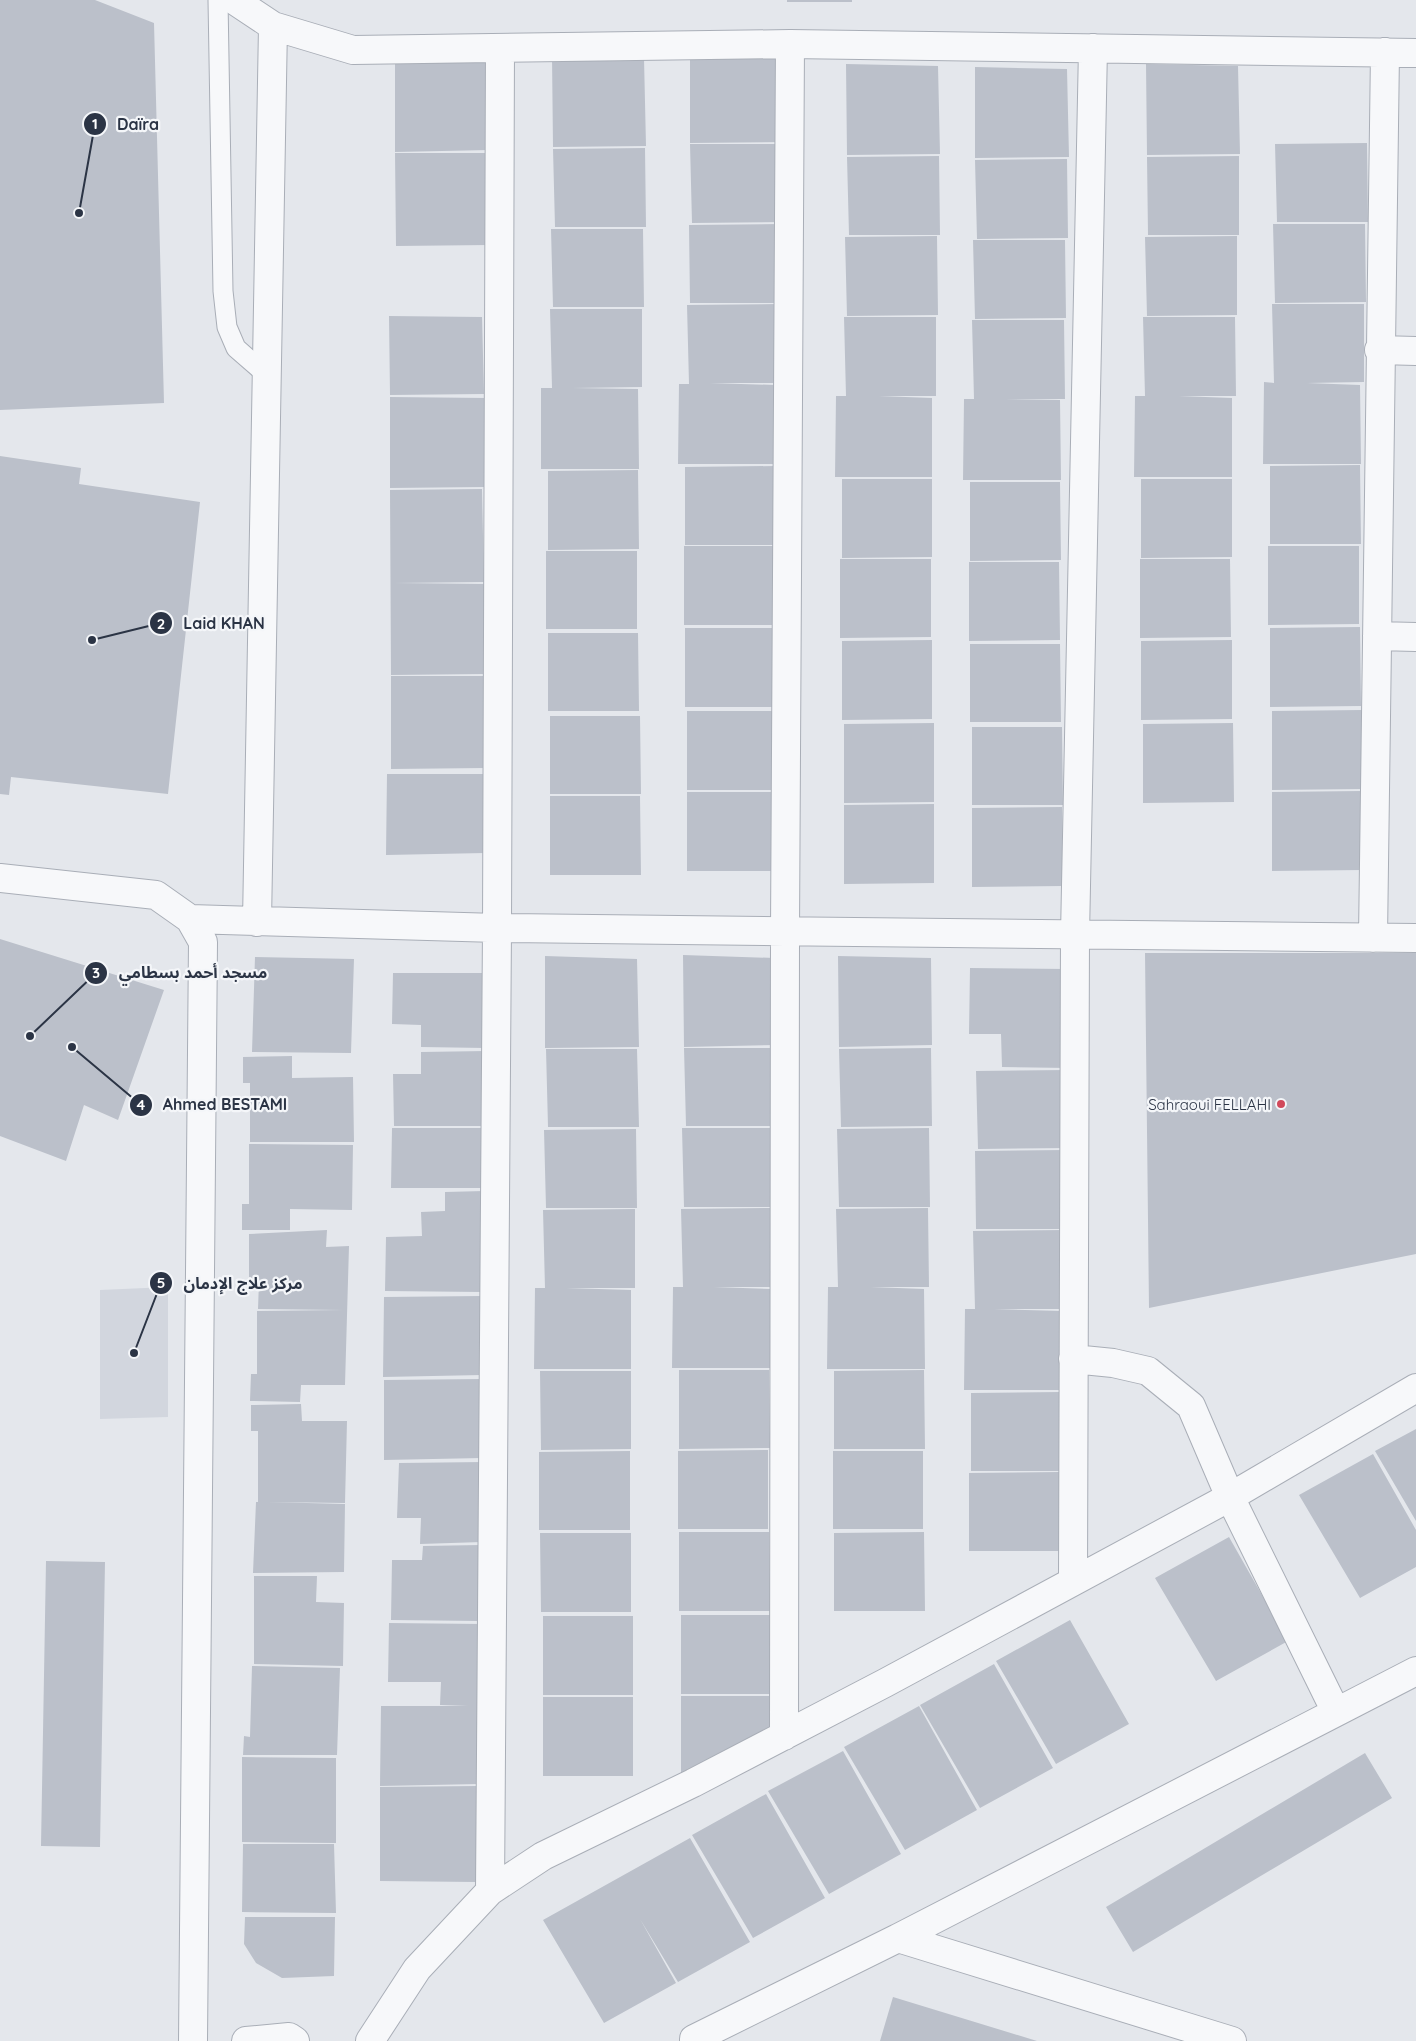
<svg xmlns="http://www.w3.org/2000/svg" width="1416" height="2041" viewBox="0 0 1416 2041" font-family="Quicksand,'Noto Sans Arabic',sans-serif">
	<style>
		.built { fill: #d2d6de }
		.building { fill: #bbc0ca }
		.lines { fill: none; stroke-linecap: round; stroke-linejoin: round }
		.service-casing { stroke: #a9aeb7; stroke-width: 21 }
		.minor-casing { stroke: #a9aeb7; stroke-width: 30 }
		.service { stroke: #f7f8fa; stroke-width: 19 }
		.minor { stroke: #f7f8fa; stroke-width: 28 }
		.poi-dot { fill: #d1495b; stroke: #f4f6f9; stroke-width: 2 }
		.labels { text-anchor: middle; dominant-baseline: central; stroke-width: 4.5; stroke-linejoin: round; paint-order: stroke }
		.poi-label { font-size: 15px; fill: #2b3445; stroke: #f4f6f9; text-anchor: end }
		.leader { fill: none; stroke: #2b3445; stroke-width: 2 }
		.callout-dot { fill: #2b3445; stroke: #f4f6f9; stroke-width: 2 }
		.mark-label { font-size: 15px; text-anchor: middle; font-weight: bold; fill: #fff }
		.callout-label { font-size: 16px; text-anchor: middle; font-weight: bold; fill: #2b3445; stroke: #f4f6f9; stroke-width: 4.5; stroke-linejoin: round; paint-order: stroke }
	</style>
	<rect width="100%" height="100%" fill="#e4e7ec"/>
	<path class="built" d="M168,1287V1417L100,1419V1290Z"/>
	<path class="building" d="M0,0H95L154,23L164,403L0,410Z
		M787,0H852V2H787Z
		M690,51L782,54L784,142L690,143Z
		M552,56L644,58L646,146L553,147Z
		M395,60L491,61L489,150L395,152Z
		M846,64L938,66L940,154L847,155Z
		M1146,64L1238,66L1240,154L1147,155Z
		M975,67L1067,69L1069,157L975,158Z
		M1367,143L1368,222H1277L1275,144Z
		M690,144H783V222L692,223Z
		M645,148L646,227H555L553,149Z
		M395,153H487L489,245L396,246Z
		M939,156L940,235H849L847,157Z
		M1239,156V235H1148L1147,157Z
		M1067,159L1068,238L977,239L975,160Z
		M781,224V303H690L689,225Z
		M1273,224H1365L1366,302L1275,303Z
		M551,229H643L644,307H553Z
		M937,236L938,315L847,316L845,237Z
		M1237,236V315L1147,316L1145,237Z
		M973,240H1065L1066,318L975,319Z
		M779,304L780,383H710L775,385L776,464H678L679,384H689L687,305Z
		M1272,304H1364V382L1307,383L1360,385L1361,464H1263L1264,382L1274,383Z
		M550,309H642V387L573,388L638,389L639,469H541V388H552Z
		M389,316L482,317L484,394L390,395Z
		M844,317H936V396H879L932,398V477H835L836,396H846Z
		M1143,317H1235L1236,396H1179L1232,398V477H1134L1135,396H1145Z
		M972,320H1064L1065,399H1005L1060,400L1061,480H963L964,399H974Z
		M390,397L486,398L484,487L390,488Z
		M0,456L81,468L79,484L200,502L168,794L11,777L9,795L0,794Z
		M1360,465L1361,544H1270V466Z
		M775,466L776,545H685V467Z
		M638,470L639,549L548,550V471Z
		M842,479H932V557L842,558Z
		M1141,479H1232V557L1141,558Z
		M970,482H1060L1061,560L970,561Z
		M482,489L484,582L395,583L486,584L484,674L391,675L390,490Z
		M684,546H774L775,625H684Z
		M1268,546H1359V624L1268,625Z
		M546,551H637V629H546Z
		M840,559H931V637L840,638Z
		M1140,559H1230L1231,637L1140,638Z
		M969,562H1059L1060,640L969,641Z
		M1360,627L1361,706L1270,707V628Z
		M685,628H775L776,707H685Z
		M548,633H638L639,711H548Z
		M932,640V719L842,720V641Z
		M1232,640V719L1141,720V641Z
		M970,644H1060L1061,722H970Z
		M391,676H483L485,768L391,769Z
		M1362,710L1363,789L1272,790V711Z
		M687,711H777L778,790H687Z
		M550,716H640L641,794H550Z
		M934,723V802L844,803V724Z
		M1233,723L1234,802L1143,803V724Z
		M972,727H1062L1063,805H972Z
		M387,774H486L485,853L386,855Z
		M1362,791L1363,870L1272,871V792Z
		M687,792H777L778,871H687Z
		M550,796H640L641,875H550Z
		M934,804V883L844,884V805Z
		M1062,807L1063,886L972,887V808Z
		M0,939L164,990L118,1120L84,1105L66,1161L0,1136Z
		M1145,953H1416V1254L1149,1308Z
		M683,955L775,958L777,1045L684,1047Z
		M545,956L637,959L639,1047L545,1048Z
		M838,956L931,958L932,1045L839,1047Z
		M255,957L354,959L351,1053L252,1052Z
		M970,968L1067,969L1069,1068L1002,1067L1001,1034H969Z
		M393,973H485V1048L421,1047V1025L392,1024Z
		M684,1048H776L777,1126H686Z
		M931,1048L932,1126L841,1127L839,1049Z
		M546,1049H637L639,1127H548Z
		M486,1051V1126H394L393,1074H421V1052Z
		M292,1056V1078L353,1077L354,1142H250V1083H243V1057Z
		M1068,1070L1069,1148L978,1149L976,1071Z
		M392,1128H485L484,1188H391Z
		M682,1128H774L775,1207H684Z
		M929,1128L930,1207H839L837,1129Z
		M636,1129L637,1208H546L544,1130Z
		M249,1144L353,1145L352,1210L290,1209V1230H242V1204H249Z
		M1066,1150L1067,1229H976L975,1151Z
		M484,1191L482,1292L385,1291L386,1237L422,1236L421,1212L445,1211V1192Z
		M773,1208L774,1287H714L770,1289V1368H672L673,1287H683L681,1209Z
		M928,1208L929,1287H871L924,1289L925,1369H827L828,1287H838L836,1209Z
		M635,1209V1288H566L631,1290V1369H534L535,1288H545L543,1210Z
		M327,1230L326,1247L349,1246L345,1385H301L300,1402L250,1401L251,1374H257V1311L343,1310L258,1309L259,1281L249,1280V1234Z
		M1065,1230V1309H994L1062,1311V1390H964L965,1309H975L973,1231Z
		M482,1296V1375L383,1377L384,1297Z
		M679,1370H769L770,1448L679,1449Z
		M924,1370L925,1449H834V1371Z
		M540,1371H631V1449L541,1450Z
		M483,1379L482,1458L384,1460V1380Z
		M1061,1392L1062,1471H971V1393Z
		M301,1404L302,1421H347L345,1503L268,1502L345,1504L344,1572L253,1573L256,1502H258V1431H251V1405Z
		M1416,1429V1521L1375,1451Z
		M768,1450V1529H678V1451Z
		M630,1451V1530H539V1452Z
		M833,1451H923V1529H833Z
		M1373,1454L1416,1530V1567L1360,1598L1299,1495Z
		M484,1462L482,1542L420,1544L421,1518H397L399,1463Z
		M1060,1472V1551H969V1473Z
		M679,1532H769L770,1611H679Z
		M924,1532L925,1611H834V1533Z
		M540,1533H631V1612H541Z
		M1229,1537L1288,1641L1216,1681L1155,1578Z
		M480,1545L479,1621L391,1620L392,1560H422L423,1546Z
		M46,1561L105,1562L100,1847L41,1846Z
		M254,1576H317L316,1602L344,1603L343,1666L254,1664Z
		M681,1615H771L772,1694H681Z
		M543,1616H633V1695H543Z
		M1070,1620L1129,1724L1056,1764L996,1661Z
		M389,1623L482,1624L479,1784L380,1786L381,1706H468L440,1705L441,1682H388Z
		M994,1664L1053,1768L980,1808L920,1705Z
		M252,1666L340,1668L337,1755H243L244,1736L250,1737Z
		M681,1696H771L772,1730L681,1775Z
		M543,1697H633V1776H543Z
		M919,1706L977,1810L905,1850L844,1747Z
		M843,1751L901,1854L829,1894L768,1791Z
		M1365,1753L1392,1798L1133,1952L1106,1907Z
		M242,1757L336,1758V1843L242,1842Z
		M478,1786L476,1882L380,1881V1787Z
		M766,1794L825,1898L753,1938L692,1835Z
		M690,1838L750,1942L678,1982L640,1919L676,1983L604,2023L543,1920Z
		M243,1844H334L336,1913L242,1912Z
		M245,1917H335L334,1976L282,1978L256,1963L244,1944Z
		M893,1997L1037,2041H880Z"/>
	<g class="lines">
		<defs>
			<path id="service" d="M218,0L223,291L227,327L236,348L268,376"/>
			<path id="minor" d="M234,0L273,26L353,50L790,44L1416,53
				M1379,350L1416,351
				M1377,636L1416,637
				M0,878L156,895L190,919L203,942L193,2041
				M190,919L497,928L1416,938
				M257,922L273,26
				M1373,938L1385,52
				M1073,1359L1113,1363L1148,1371L1191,1406L1230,1497L1336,1712
				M1073,1581L1075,935L1093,48
				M784,1736L785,931L790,44
				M490,1891L497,928L500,48
				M898,1938L1416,1671
				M246,2041L289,2037L295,2041
				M370,2041L417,1969L490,1891L543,1856L693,1783L885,1683L1230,1497L1416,1388
				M694,2041V2039L898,1938L1232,2041"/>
		</defs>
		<use href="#service" class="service-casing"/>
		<use href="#minor" class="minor-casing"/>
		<use href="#service" class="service"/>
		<use href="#minor" class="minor"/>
	</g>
	<circle class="poi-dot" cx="1281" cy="1104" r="5"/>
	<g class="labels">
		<g class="poi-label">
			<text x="1271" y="1104">Sahraoui FELLAHI</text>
		</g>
	</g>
	<path class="leader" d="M79 213L95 124M92 640L161 623M30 1036L96 973M72 1047L141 1105M134 1353L161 1283"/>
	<g class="callout-dot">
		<circle cx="79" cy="213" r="5"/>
		<circle cx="92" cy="640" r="5"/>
		<circle cx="30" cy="1036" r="5"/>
		<circle cx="72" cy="1047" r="5"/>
		<circle cx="134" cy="1353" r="5"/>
		<circle cx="95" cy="124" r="12"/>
		<circle cx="161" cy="623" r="12"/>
		<circle cx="96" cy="973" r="12"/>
		<circle cx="141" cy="1105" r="12"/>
		<circle cx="161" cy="1283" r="12"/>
	</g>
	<g class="mark-label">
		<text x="95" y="129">1</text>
		<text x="161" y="629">2</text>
		<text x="96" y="978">3</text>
		<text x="141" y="1110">4</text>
		<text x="161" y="1288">5</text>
	</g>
	<g class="callout-label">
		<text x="138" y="130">Daïra</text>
		<text x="224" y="629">Laid KHAN</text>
		<text x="193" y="978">مسجد أحمد بسطامي</text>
		<text x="225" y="1110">Ahmed BESTAMI</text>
		<text x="243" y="1289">مركز علاج الإدمان</text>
	</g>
</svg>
